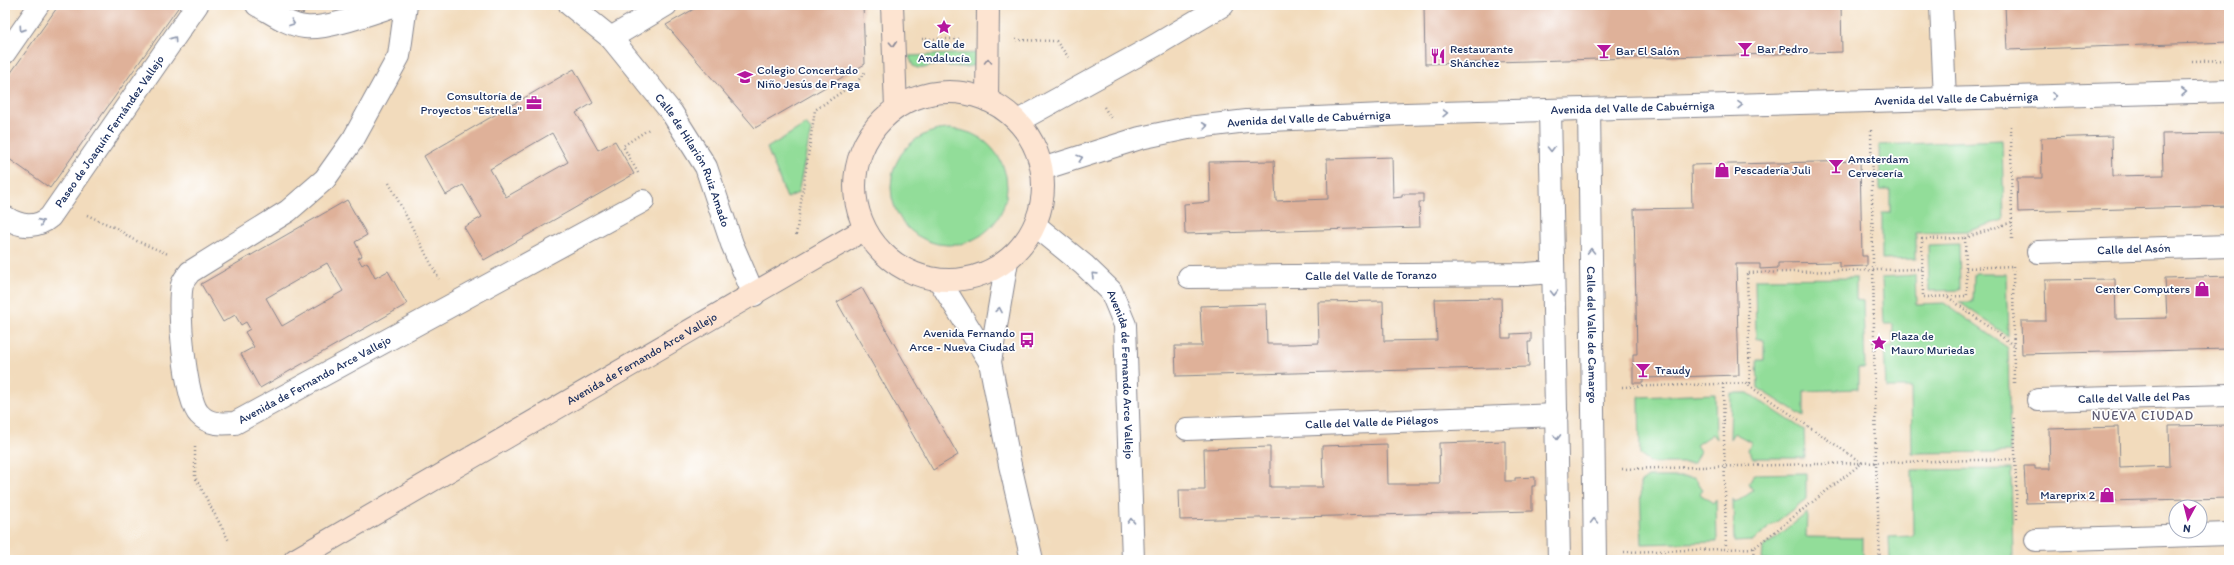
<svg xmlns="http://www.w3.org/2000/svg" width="2234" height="565" viewBox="0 0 2234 565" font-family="Itim,sans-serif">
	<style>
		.green { fill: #92dd99; stroke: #56867c }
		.building { fill: #dfb199; fill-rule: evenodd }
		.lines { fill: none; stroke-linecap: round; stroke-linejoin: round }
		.service-casing { stroke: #86858d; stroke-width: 22 }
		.pedestrian-casing { stroke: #86858d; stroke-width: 24 }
		.minor-casing { stroke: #86858d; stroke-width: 24 }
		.secondary-casing { stroke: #86858d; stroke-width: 24 }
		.path { stroke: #86858d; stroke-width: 2.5; stroke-dasharray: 1 3; stroke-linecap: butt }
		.service { stroke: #fff; stroke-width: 20 }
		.pedestrian { stroke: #fff; stroke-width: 22 }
		.minor { stroke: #fff; stroke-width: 22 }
		.secondary { stroke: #fde4d1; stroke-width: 22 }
		.oneway { stroke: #8d97ae }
		.oneway2 { stroke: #8c8a98 }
		.labels { text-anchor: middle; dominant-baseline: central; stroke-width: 3.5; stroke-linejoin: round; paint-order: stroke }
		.poi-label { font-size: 12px; fill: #1b2f5e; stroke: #fff; text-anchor: start }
		.street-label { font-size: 12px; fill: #1b2f5e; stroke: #fff }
		.neighbourhood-label { font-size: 13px; letter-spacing: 1px; fill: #605c73; stroke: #fff }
	</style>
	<rect width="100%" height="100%" fill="#fff"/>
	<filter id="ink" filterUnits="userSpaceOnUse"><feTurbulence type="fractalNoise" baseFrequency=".025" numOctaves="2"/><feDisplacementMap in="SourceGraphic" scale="8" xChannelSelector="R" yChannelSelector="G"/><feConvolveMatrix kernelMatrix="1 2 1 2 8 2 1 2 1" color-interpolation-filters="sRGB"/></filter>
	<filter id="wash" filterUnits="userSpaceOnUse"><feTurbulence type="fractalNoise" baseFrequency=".012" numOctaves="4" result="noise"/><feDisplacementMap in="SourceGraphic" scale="16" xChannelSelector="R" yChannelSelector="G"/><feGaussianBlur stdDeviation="0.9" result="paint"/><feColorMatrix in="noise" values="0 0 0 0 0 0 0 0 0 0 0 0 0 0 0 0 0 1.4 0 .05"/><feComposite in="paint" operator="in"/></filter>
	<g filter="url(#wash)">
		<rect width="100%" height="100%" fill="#f2dbbc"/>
		<path class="green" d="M979,53L977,64C964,71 946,63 931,66C924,68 920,70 913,66L909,56Z
			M806,124L811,130L798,193L787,198L767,148Z
			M891 187a58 58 0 1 1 116 0a58 58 0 1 1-116 0Z
			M2002,140L2004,220L1968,231L1916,232V259L1882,260V213H1890V190H1880L1879,145Z
			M1959,244L1960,290L1929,291L1928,245Z
			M1974,274H2006L2008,336L1959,302H1973Z
			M1915,275L1916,304L1944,303L2008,348L2010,452L1912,453L1911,388H1886L1884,347H1893V324H1884L1882,277Z
			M1856,278V300L1863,301L1865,368H1858V389L1804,391V417L1758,388L1757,360H1764V340L1756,339L1755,279Z
			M1731,393H1748L1804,430L1805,458H1753L1748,450L1751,442L1734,433L1730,439Z
			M1715,394L1716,439L1712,434L1696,445L1700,451L1694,463H1651L1640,455L1639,397Z
			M2011,469L2013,560H1890L1889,537L1913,536L1912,470Z
			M1806,473V499L1752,541L1734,542L1733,499L1735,503L1753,491L1749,484L1754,474Z
			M1648,477H1695L1703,490L1700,494L1713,503L1716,499L1717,542L1642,544L1640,483Z
			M1807,513L1806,537L1863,538V558L1870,560H1762L1763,548Z"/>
		<g id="blocks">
			<path class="building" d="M59,5H180L50,188L5,156V81Z
				M290,5H309L303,14Z
				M701,5H863L865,64L755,128L666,25Z
				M1424,5H1841L1842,52L1425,64Z
				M2005,5H2229V42L2007,50Z
				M574,69L593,103L576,113L583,124L598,150L615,141L634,174L484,260L464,227L482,217L463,185L446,195L424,156ZM552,133L568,162L506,197L490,169Z
				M2229,133V206L2018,212L2017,178H2042L2041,138L2112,136L2113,176L2163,175L2162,134Z
				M1392,157L1393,198L1402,197V194H1423V202H1419L1420,227L1185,234L1184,204L1210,202L1209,162L1274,161L1276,201L1328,199L1327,159Z
				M1860,161L1862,256H1867V266L1839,267V262L1778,263V268L1760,269V264H1736L1739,375L1643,378V383H1633V354H1637L1634,209L1692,208L1691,165Z
				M347,200L367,235L355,242L362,256L358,258L362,265L367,262L375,278L388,271L407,304L260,388L241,354L254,347L245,332L250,329L246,322L241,325L235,315L223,322L201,284ZM327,263L343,291L282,326L266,298Z
				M2229,276V349L2022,354L2021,321H2046L2045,280L2115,279L2116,319L2167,318L2165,278Z
				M862,288L958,455L933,470L837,302Z
				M1501,298L1502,338H1511V334L1531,333V342H1528L1529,367L1176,376L1175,346H1202L1200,306L1266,304L1267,344H1293L1319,343L1318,302L1383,301L1384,341L1437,340L1435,299Z
				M2229,425V498L2026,503L2024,466H2035V469H2050L2049,429L2119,427L2120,468L2170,466L2169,426Z
				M1505,441V481H1515V478L1535,477V486H1532V511L1180,520L1179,490H1205L1204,449L1270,447V487H1323L1322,446L1387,444L1388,484H1440L1439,443Z"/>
		</g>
	</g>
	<g filter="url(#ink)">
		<use href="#blocks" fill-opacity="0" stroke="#86858d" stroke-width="1"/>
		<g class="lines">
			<defs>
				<path id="service" d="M5,54L39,5"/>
				<path id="pedestrian" d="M1941,5L1945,100
					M611,38L666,5"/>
				<g id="minor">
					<path d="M257,5C272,13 288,25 305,27C327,30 374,12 396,5"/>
					<path id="s1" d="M406,5L399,56L354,138L325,179L288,211L190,272C187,276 183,280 182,285C177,305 185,400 199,414C209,425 221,424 235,423L643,201"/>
					<path id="s2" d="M570,5L611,38L672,113L706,167L732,244L754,295"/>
					<path id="s3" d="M1589,109L1595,560"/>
					<path d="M1550,110L1559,560"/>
					<path d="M1018,121L1156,45L1223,5"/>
					<path id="s4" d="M1042,169L1140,138L1188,128L1247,121L1406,114L2229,91"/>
					<path id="s5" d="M5,217C20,227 36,229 50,217L197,5"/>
					<path id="s6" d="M1035,225L1084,265L1111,291L1125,325L1133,560"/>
					<path id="s7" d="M2038,252L2229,246"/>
					<path d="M1007,261L990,362L1010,465L1032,560"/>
					<path id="s8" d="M1189,277L1526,274L1553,272"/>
					<path d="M939,280L990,362"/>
					<path id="s9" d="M2038,400L2229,395"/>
					<path id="s10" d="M1187,429L1557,415"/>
					<path d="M2036,540L2229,534"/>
				</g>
				<g id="secondary">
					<path d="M892,5L896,108"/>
					<circle cx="949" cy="186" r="94"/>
					<path d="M987,100L988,5"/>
					<path id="s11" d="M295,560L865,229"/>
				</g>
			</defs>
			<use href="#service" class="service-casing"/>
			<use href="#pedestrian" class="pedestrian-casing"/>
			<use href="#minor" class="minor-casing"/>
			<use href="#secondary" class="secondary-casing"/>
			<path class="path" d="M922,39H959
				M1016,40L1056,41L1070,59
				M2192,61L2229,60
				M1104,107L1111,118
				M2011,126L2012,239
				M1871,130L1876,463L1880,560
				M638,173L623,146L649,129
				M389,183L439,279
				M87,215L118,229L132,239L168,254
				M796,235L815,110L858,81L865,72
				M1965,238L1967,296L1923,297L1922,239Z
				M1965,238L2012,222
				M2013,266L2014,383
				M1966,268L2013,266
				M1948,297L2013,345
				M1723,384L1726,548
				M1622,387L1750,383L1747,273L1922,269
				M2014,418L2017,519
				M195,447V477L229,541
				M1622,469L2015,459
				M1754,548L1755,560
				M1624,552L1754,548L1862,463L1745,383"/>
			<use href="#service" class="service"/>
			<use href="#pedestrian" class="pedestrian"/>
			<use href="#minor" class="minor"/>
			<use href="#secondary" class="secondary"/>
		</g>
		<defs><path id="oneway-chevron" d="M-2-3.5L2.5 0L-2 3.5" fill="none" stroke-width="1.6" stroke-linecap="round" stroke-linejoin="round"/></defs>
		<g class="oneway">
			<use href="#oneway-chevron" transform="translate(292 23) rotate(20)"/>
			<use href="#oneway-chevron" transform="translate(22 29) rotate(125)"/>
			<use href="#oneway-chevron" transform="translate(174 39) rotate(-55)"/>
			<use href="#oneway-chevron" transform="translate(2184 92) rotate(-2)"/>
			<use href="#oneway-chevron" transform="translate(2054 96) rotate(-2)"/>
			<use href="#oneway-chevron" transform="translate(1740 105) rotate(-1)"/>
			<use href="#oneway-chevron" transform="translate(1445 113) rotate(-1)"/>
			<use href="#oneway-chevron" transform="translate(1205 126) rotate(-7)"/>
			<use href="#oneway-chevron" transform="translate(1551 149) rotate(89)"/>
			<use href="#oneway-chevron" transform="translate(1080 158) rotate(-18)"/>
			<use href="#oneway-chevron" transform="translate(41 222) rotate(-24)"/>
			<use href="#oneway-chevron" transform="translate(1591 251) rotate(-91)"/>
			<use href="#oneway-chevron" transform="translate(1094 275) rotate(-136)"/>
			<use href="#oneway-chevron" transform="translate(1554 293) rotate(89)"/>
			<use href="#oneway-chevron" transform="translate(999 310) rotate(-80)"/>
			<use href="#oneway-chevron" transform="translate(1557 437) rotate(89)"/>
			<use href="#oneway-chevron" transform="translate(1131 521) rotate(-92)"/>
			<use href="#oneway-chevron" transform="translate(1594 521) rotate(-91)"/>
		</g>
		<g class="oneway2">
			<use href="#oneway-chevron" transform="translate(893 44) rotate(87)"/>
			<use href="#oneway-chevron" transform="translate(988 61) rotate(-90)"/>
		</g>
	</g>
	<defs>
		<symbol id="sight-bare" viewBox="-9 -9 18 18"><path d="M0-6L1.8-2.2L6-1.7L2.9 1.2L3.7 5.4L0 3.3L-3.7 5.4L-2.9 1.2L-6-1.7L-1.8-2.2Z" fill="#b5179e" stroke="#fff" stroke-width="2.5" paint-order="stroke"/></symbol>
		<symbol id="bar-bare" viewBox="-9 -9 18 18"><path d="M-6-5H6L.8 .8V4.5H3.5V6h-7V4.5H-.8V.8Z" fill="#b5179e" stroke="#fff" stroke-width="2.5" paint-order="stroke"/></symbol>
		<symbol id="restaurant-bare" viewBox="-9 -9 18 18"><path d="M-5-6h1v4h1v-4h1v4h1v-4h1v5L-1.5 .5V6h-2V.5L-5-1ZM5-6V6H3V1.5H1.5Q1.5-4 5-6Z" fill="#b5179e" stroke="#fff" stroke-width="2.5" paint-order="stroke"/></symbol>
		<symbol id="school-bare" viewBox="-9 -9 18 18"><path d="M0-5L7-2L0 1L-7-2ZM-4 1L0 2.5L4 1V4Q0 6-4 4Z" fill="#b5179e" stroke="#fff" stroke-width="2.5" paint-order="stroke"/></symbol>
		<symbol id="office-bare" viewBox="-9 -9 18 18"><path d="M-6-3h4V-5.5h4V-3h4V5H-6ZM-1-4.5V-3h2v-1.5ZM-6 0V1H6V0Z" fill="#b5179e" stroke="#fff" stroke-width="2.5" paint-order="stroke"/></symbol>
		<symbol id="shop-bare" viewBox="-9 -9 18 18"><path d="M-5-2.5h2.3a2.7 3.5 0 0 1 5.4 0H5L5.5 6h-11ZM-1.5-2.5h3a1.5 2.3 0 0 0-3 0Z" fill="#b5179e" stroke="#fff" stroke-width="2.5" paint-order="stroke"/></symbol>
		<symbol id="bus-bare" viewBox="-9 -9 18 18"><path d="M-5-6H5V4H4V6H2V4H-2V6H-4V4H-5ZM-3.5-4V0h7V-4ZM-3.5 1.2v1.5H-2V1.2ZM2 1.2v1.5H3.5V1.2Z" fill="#b5179e" stroke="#fff" stroke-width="2.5" paint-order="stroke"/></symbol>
	</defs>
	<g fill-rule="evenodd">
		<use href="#sight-bare" x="933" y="16" width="22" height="22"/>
		<use href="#bar-bare" x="1734" y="38" width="22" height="22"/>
		<use href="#bar-bare" x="1593" y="40" width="22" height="22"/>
		<use href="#restaurant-bare" x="1427" y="45" width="22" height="22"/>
		<use href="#school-bare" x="734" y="66" width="22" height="22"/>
		<use href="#office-bare" x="523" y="92" width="22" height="22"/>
		<use href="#bar-bare" x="1825" y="155" width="22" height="22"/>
		<use href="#shop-bare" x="1711" y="159" width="22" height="22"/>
		<use href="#shop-bare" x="2191" y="278" width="22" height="22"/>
		<use href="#bus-bare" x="1016" y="329" width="22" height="22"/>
		<use href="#sight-bare" x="1868" y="332" width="22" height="22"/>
		<use href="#bar-bare" x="1632" y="359" width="22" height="22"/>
		<use href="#shop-bare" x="2096" y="484" width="22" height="22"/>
	</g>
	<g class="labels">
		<g class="poi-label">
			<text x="944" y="44" text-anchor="middle">Calle de<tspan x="944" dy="14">Andalucía</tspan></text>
			<text x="1450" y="49">Restaurante<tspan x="1450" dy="14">Shánchez</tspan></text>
			<text x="1757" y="49">Bar Pedro</text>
			<text x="1616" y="51">Bar El Salón</text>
			<text x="757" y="70">Colegio Concertado<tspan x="757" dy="14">Niño Jesús de Praga</tspan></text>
			<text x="522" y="96" text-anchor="end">Consultoría de<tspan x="522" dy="14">Proyectos "Estrella"</tspan></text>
			<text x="1848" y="159">Amsterdam<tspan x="1848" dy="14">Cervecería</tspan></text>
			<text x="1734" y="170">Pescadería Juli</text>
			<text x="2190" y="289" text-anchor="end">Center Computers</text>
			<text x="1015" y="333" text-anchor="end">Avenida Fernando<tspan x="1015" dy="14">Arce - Nueva Ciudad</tspan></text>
			<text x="1891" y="336">Plaza de<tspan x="1891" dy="14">Mauro Muriedas</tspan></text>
			<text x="1655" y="370">Traudy</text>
			<text x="2095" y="495" text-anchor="end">Mareprix 2</text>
		</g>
		<g class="street-label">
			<text stroke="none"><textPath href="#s4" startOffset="921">Avenida del Valle de Cabuérniga</textPath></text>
			<text stroke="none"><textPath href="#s4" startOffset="597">Avenida del Valle de Cabuérniga</textPath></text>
			<text stroke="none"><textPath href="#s4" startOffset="273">Avenida del Valle de Cabuérniga</textPath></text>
			<text stroke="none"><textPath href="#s5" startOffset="153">Paseo de Joaquín Fernández Vallejo</textPath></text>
			<text stroke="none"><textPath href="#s2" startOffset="201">Calle de Hilarión Ruiz Amado</textPath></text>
			<text stroke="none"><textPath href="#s7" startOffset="96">Calle del Asón</textPath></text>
			<text stroke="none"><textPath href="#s8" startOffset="182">Calle del Valle de Toranzo</textPath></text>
			<text stroke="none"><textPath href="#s3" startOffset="226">Calle del Valle de Camargo</textPath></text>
			<text stroke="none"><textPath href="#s11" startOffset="401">Avenida de Fernando Arce Vallejo</textPath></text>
			<text stroke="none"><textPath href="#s6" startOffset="186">Avenida de Fernando Arce Vallejo</textPath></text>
			<text stroke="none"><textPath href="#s1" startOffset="636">Avenida de Fernando Arce Vallejo</textPath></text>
			<text stroke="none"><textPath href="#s9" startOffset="96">Calle del Valle del Pas</textPath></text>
			<text stroke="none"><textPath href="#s10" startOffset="185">Calle del Valle de Piélagos</textPath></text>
		</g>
		<g class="neighbourhood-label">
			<text x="2143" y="415">NUEVA CIUDAD</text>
		</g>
	</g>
	<rect width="2234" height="565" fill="none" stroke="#fff" stroke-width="20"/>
	<g transform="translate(2188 519) rotate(187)"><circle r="19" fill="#ffffff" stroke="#a4acbf"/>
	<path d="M0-3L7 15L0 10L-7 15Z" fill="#b5179e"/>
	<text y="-6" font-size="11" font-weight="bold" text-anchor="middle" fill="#1b2f5e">N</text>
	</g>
</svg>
